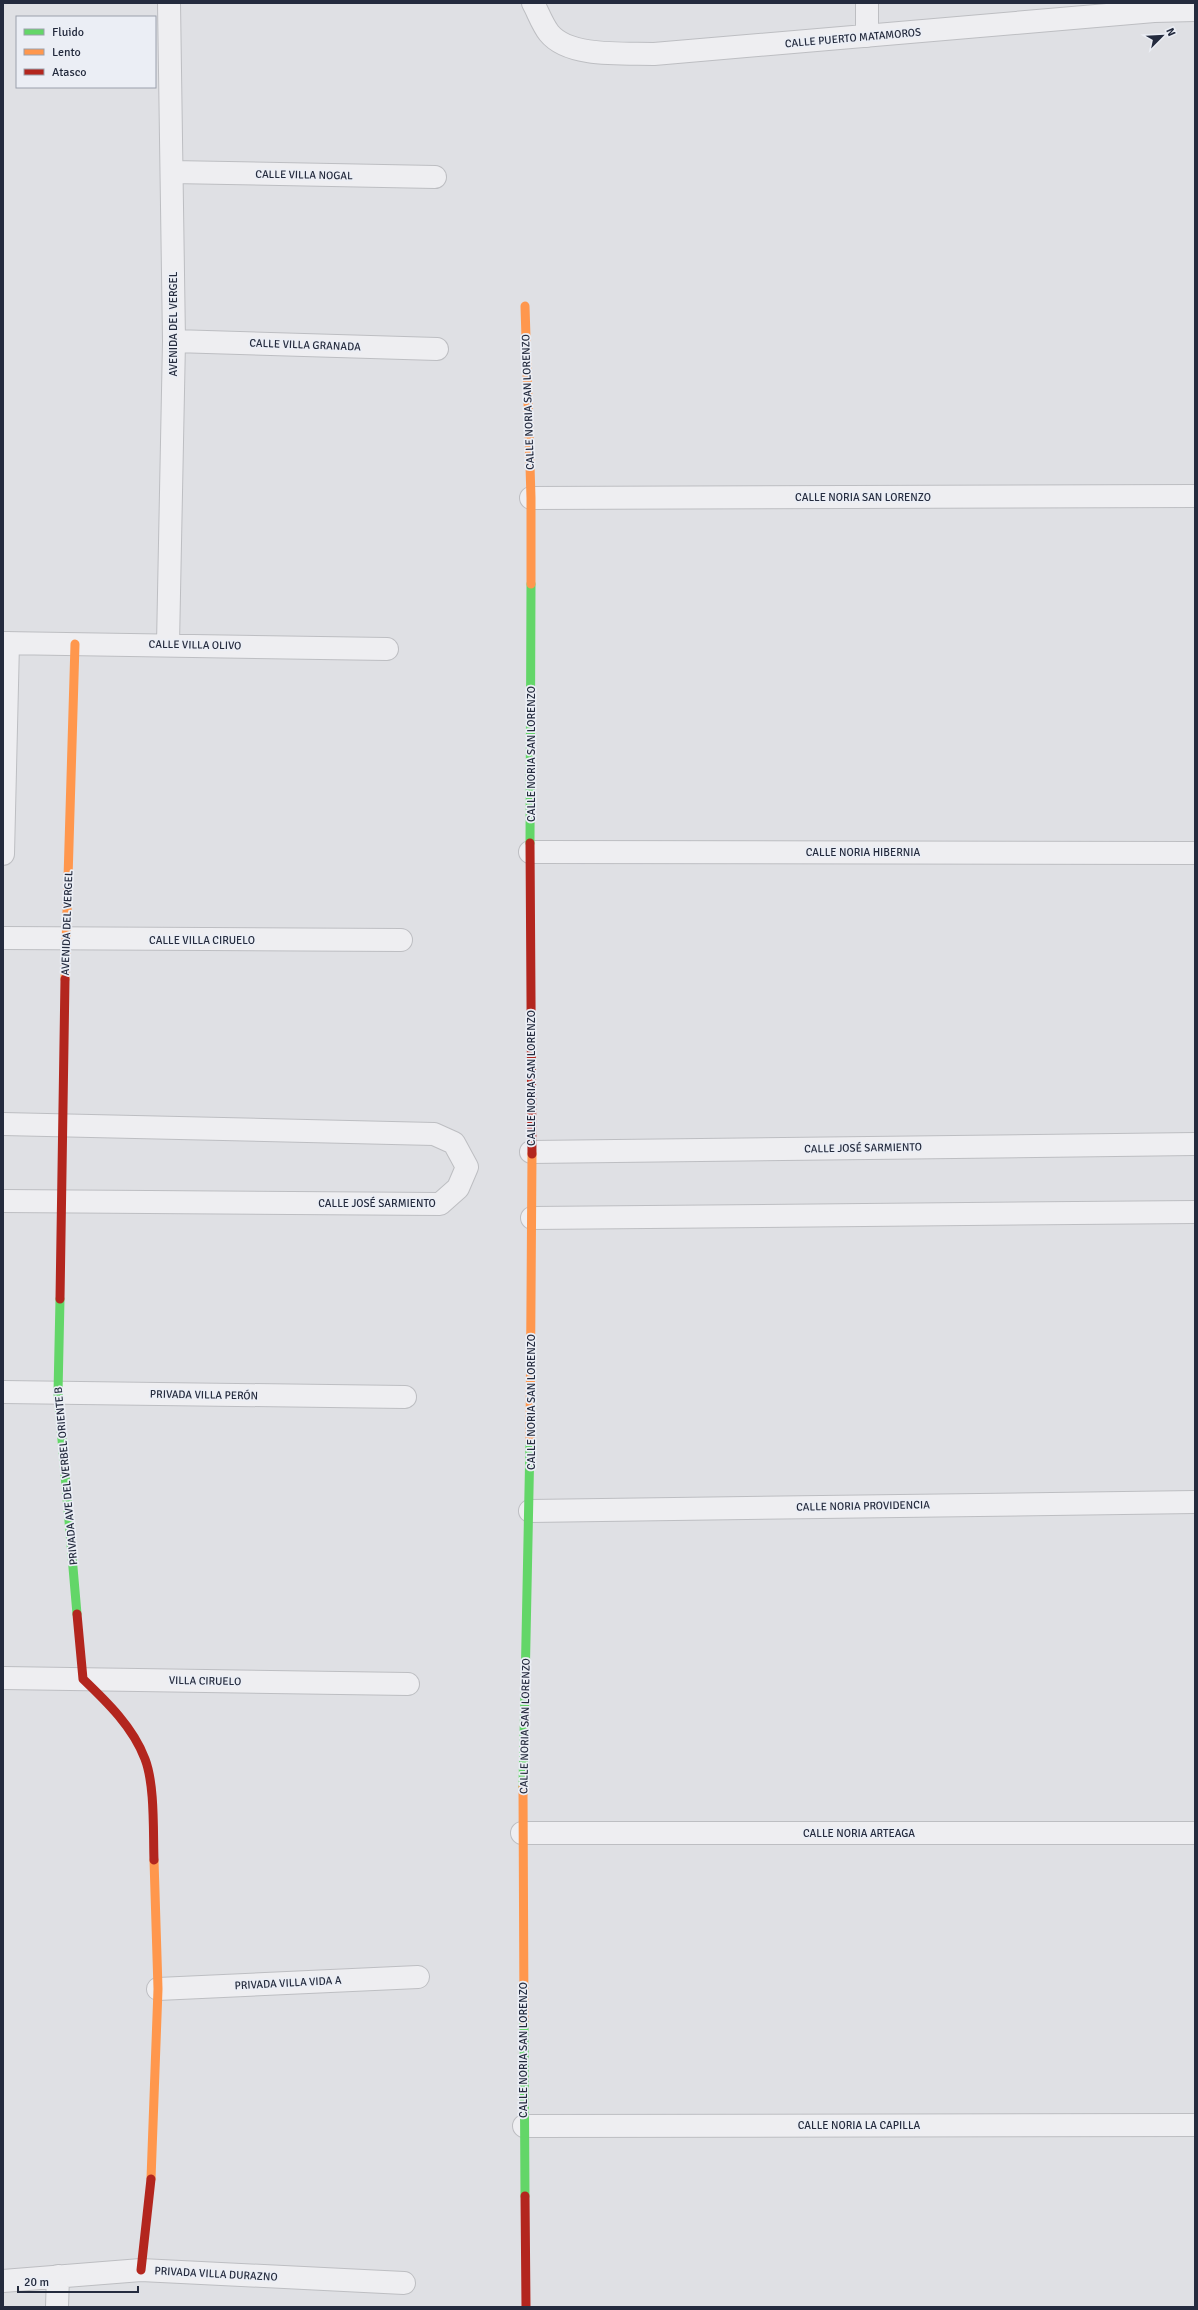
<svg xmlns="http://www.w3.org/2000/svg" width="1198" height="2310" viewBox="0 0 1198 2310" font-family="Signika,sans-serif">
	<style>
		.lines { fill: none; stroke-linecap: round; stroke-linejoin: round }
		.street-casing { stroke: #bdbec2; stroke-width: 24 }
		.street { stroke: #eeeef1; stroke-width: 22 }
		.fast { stroke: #63d668; stroke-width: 9 }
		.slow { stroke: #ff974d; stroke-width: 9 }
		.jam { stroke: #b3261e; stroke-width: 9 }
		.labels { text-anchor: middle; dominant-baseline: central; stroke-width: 3.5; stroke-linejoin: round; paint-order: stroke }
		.street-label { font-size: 11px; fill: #242b3e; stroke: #ebeef5 }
	</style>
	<rect width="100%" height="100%" fill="#dfe0e4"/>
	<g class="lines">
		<defs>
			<path id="street" d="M533,3C538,12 542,24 549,33C569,58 625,53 654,54L1154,11L1195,10
				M867,3V36
				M172,172L435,177
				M174,341L437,349
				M531,498L1195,496
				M3,643L387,649
				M168,644L174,341L169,3
				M530,852L1195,853
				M3,854L8,643
				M3,938L401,940
				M3,1124L434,1134L454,1143L467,1167L458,1188L440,1204L3,1201
				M531,1152L1195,1144
				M532,1218L1195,1212
				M3,1392L405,1397
				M530,1511L1195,1502
				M3,1678L408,1684
				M522,1833H1195
				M158,1989L418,1977
				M524,2126L1195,2125
				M3,2281L141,2270L404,2283
				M57,2307L58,2276"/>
		</defs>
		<use href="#street" class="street-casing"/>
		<use href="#street" class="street"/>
		<path class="fast" d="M530,843L531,584
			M60,1299L58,1393L77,1614
			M523,1787L530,1441
			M524,2021L525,2196"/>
		<path class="slow" d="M525,306L531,498V584
			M65,979L75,644
			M530,1441L532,1154
			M523,1787L524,2021
			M151,2179L158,1989L154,1860"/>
		<path class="jam" d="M530,843L532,1154
			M60,1299L65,979
			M77,1614L83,1679C107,1702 133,1727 145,1759C155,1785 153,1831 154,1860
			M525,2196L526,2307
			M141,2270L151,2179"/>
	</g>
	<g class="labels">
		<g class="street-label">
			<text transform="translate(853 38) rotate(-5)">CALLE PUERTO MATAMOROS</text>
			<text transform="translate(304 175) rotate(1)">CALLE VILLA NOGAL</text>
			<text transform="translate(173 324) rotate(-90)">AVENIDA DEL VERGEL</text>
			<text transform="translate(305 345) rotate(2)">CALLE VILLA GRANADA</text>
			<text transform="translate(528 402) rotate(-92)">CALLE NORIA SAN LORENZO</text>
			<text x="863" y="497">CALLE NORIA SAN LORENZO</text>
			<text transform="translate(195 645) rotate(1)">CALLE VILLA OLIVO</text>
			<text transform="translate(531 754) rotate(-90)">CALLE NORIA SAN LORENZO</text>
			<text x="863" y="852">CALLE NORIA HIBERNIA</text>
			<text transform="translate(67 923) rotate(-88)">AVENIDA DEL VERGEL</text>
			<text x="202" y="940">CALLE VILLA CIRUELO</text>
			<text transform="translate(531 1078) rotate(-90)">CALLE NORIA SAN LORENZO</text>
			<text transform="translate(863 1148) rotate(-1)">CALLE JOSÉ SARMIENTO</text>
			<text x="377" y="1203">CALLE JOSÉ SARMIENTO</text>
			<text transform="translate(204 1395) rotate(1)">PRIVADA VILLA PERÓN</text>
			<text transform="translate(531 1402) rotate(-90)">CALLE NORIA SAN LORENZO</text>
			<text transform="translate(66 1476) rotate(-95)">PRIVADA AVE DEL VERBEL ORIENTE B</text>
			<text transform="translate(863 1506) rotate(-1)">CALLE NORIA PROVIDENCIA</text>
			<text transform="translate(205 1681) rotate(1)">VILLA CIRUELO</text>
			<text transform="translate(525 1726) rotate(-89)">CALLE NORIA SAN LORENZO</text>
			<text x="859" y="1833">CALLE NORIA ARTEAGA</text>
			<text transform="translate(288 1983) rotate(-3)">PRIVADA VILLA VIDA A</text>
			<text transform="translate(523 2050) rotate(-90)">CALLE NORIA SAN LORENZO</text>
			<text x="859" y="2125">CALLE NORIA LA CAPILLA</text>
			<text transform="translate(216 2274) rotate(3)">PRIVADA VILLA DURAZNO</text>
		</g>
	</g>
	<rect width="1198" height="2310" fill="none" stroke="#242b3e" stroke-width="8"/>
	<rect x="16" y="16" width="140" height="72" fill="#ebeef5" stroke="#9ba0ac"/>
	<rect x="24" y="29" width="20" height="6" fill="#63d668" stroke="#9ba0ac"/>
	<text x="52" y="36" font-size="12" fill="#242b3e">Fluido</text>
	<rect x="24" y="49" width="20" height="6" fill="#ff974d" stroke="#9ba0ac"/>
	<text x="52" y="56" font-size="12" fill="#242b3e">Lento</text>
	<rect x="24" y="69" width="20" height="6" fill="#b3261e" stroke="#9ba0ac"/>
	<text x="52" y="76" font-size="12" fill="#242b3e">Atasco</text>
	<g transform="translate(1162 36) rotate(66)" stroke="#ebeef5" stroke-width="3" paint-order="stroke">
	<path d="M0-3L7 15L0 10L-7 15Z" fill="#242b3e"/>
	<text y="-6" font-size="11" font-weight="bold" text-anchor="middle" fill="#242b3e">N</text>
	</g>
	<path d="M18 2286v6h120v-6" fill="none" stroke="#242b3e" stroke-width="2"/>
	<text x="24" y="2286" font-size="12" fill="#242b3e" stroke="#ebeef5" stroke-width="3" paint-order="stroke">20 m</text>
</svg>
